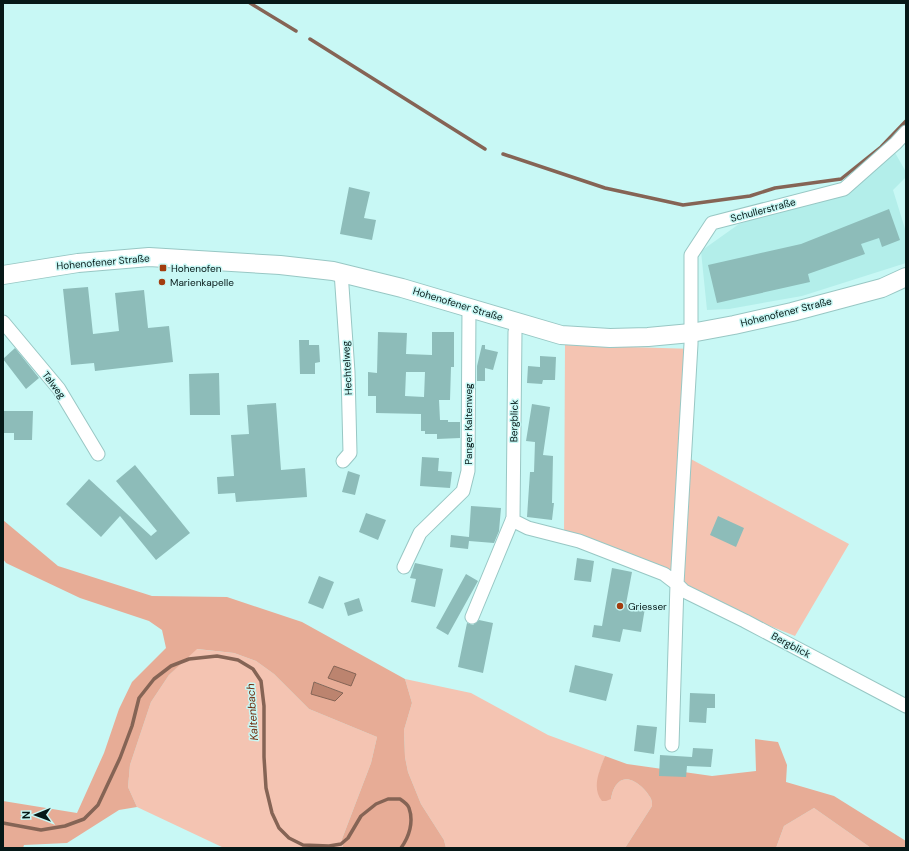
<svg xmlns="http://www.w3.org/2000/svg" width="909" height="851" viewBox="0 0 909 851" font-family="'DM Sans',sans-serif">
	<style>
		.built { fill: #b3eeea }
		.green { fill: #f4c4b2 }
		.forest { fill: #e7ac96; fill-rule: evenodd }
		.water { fill: #bc846f; stroke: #856455 }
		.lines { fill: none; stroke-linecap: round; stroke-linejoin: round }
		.stream { stroke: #856455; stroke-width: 3.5 }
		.building { fill: #8dbcb9; fill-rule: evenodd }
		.street-casing { stroke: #98c7c4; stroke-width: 15 }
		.secondary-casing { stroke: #98c7c4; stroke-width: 20 }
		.street { stroke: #fff; stroke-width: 13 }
		.secondary { stroke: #fff; stroke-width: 18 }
		.poi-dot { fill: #a23d0f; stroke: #c8f8f5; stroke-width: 1.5 }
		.labels { text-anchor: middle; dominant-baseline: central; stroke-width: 3; stroke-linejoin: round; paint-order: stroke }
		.street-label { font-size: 10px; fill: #061817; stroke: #c8f8f5 }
		.poi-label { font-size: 10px; fill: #061817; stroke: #c8f8f5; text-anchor: start }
		.water-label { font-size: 11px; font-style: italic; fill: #702b0d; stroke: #c8f8f5 }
	</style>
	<rect width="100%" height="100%" fill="#c8f8f5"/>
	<path class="built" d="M894,151L906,172V177L893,190L906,232V263L802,296L729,309L707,310L701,251L739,224L841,190Z"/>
	<path class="green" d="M565,345L694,349L687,457L849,544L795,636L685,592L664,574L564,537Z
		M196,649L234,653L256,661L274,674L309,709L377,737L371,763L342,839L343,848H224L137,807L128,787L130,765L151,702L169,675Z
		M405,679L471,693L548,735L605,756L599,773L611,799C612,793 614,786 619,782C629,773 645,788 650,797C652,800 652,803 652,806L625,848H446L444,840L421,804L408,772L405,757L404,730L412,703Z
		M814,808L871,848H776L784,826Z"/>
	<path class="forest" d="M3,520L58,566L152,596L227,597L302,622L405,679L412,703L404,730L405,757L408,772L421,804L444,840L446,848H343L342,839L371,763L377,737L309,709L274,674L256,661L234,653L197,649L169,675L151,702L130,765L128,787L137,807L119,810L67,843L24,845L23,848H3V801L77,813L104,753L119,709L132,682L166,648L162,630L149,621L80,598L6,563L3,559ZM314,682H315L343,693L311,694Z
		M755,739L778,742L787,765L786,782L834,796L906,841V848H871L814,808L784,826L776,848H625L652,806C652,803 652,800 650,797C645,788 629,773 619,782C614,786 612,793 611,799L606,801H602C591,788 600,769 605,756L627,764L712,776L756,771Z"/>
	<path class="water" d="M334,666L356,674L351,686L328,678Z
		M314,682L343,693L335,701L311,694Z"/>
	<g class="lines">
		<path class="stream" d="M250,3L296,31
			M310,39L485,149
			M503,154L605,188L683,205L750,196L775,188L841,179L881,147L906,121
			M3,823L41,830L65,826L84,819L98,805L120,758L132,726L139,698L154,679L171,666L189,659L217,656L238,660L253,669L261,681L264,706V757L266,788L272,813L279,828L289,838L303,845L329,846L341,844L348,838L361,816L376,804L388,799H400C403,801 408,805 409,808C414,822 409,837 401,848"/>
	</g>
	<path class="building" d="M349,187L370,192L364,218L376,220L372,240L340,234Z
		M889,209L900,240L882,247L879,238L861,244L865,254L808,274L810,282L717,303L708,265L801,244Z
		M88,287L93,334L119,331L115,293L144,290L148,328L169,326L173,362L95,371L94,363L71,365L63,289Z
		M378,332L407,333L406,354L432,355V332H454V367H451L450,400H439L440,420H448V422H460V438L437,439V434H425V431H421V414L376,413V396H368V372L377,373ZM406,372H425L424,397L405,396Z
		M299,340H309V345H319L320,362L315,363V374H300Z
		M482,345H485V349L498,352L493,370L485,368V381H477V366Z
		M15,348L39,378L26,389L3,359Z
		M540,356L556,357L555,380H543L542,384L527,383L528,366L540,367Z
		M219,373L220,415H190L189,374Z
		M276,403L281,470L305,468L307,497L236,502L235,493L218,494L217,477L234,476L231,435L249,434L247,405Z
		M532,404L550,407L543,455L553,456L552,503H554L552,520L527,517L530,472H534L535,442L526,441Z
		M3,411H33L32,440H14V433H3Z
		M422,457L439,458L438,471L452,472L450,488L420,486Z
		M135,465L190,533L156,560L120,516L101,537L66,504L89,479L151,536L157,531L116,481Z
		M348,471L360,475L355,495L342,492Z
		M471,506L501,508L499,531L494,543L469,541L468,549L450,547L451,535L469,537Z
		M366,513L386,520L378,540L359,532Z
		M718,516L744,528L736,547L710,535Z
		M577,558L594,561L591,582L574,580Z
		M415,563L443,569L435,607L411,602L416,579L410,578Z
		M612,568L632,572L626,604L645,608L641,632L623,629L620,642L592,637L594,625L602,626Z
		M466,574L478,581L448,635L436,628Z
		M319,576L334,582L323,609L308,603Z
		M359,598L363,611L348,616L344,603Z
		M479,620L493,623L483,673L458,667L467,623L473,625Z
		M575,665L613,674L606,701L569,692Z
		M690,693L715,694V708H707L706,723L689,722Z
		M637,725L657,727L654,754L634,751Z
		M693,748L713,749L711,767L687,766L686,777L659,776L660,755L692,757Z"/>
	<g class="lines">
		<defs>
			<path id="street" d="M906,132L896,143L844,189L712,223L691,255V344L677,584L684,591L745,621L906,706
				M341,272L348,372L350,453L343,461
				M3,322L59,389L98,454
				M512,520L528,528L579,541L664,574L677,584L672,745
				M404,567L420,533L463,491L468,471L469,307
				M472,617L513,518L515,332L518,323"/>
			<path id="secondary" d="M3,275L78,263L149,257L280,265L333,271L402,288L561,335L610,338L648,337L691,333L734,325L792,312L882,288L906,277"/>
		</defs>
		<use href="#street" class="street-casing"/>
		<use href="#secondary" class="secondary-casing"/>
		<use href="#street" class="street"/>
		<use href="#secondary" class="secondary"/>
	</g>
	<g class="poi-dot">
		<rect x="159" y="264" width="8" height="8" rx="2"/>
		<circle cx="162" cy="282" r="4"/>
		<circle cx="620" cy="606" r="4"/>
	</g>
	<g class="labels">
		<g class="street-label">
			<text transform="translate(763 210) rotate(-15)">Schullerstraße</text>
			<text transform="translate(103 262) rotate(-5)">Hohenofener Straße</text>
			<text transform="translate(458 304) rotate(17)">Hohenofener Straße</text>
			<text transform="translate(786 312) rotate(-14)">Hohenofener Straße</text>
			<text transform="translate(347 368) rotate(-93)">Hechtelweg</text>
			<text transform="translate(54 385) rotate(53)">Talweg</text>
			<text transform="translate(514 421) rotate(-89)">Bergblick</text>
			<text transform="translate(468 424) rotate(-90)">Panger Kaltenweg</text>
			<text transform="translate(791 645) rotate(28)">Bergblick</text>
		</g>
		<g class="poi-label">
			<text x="171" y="268">Hohenofen</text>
			<text x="170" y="282">Marienkapelle</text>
			<text x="628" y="606">Griesser</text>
		</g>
		<g class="water-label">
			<text transform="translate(252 712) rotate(-94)">Kaltenbach</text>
		</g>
	</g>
	<rect width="909" height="851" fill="none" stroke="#061817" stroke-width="8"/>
	<g transform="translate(36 815) rotate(269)" stroke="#c8f8f5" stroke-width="3" paint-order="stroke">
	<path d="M0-3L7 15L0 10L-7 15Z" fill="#061817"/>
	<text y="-6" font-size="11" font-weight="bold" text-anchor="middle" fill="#061817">N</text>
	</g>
</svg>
